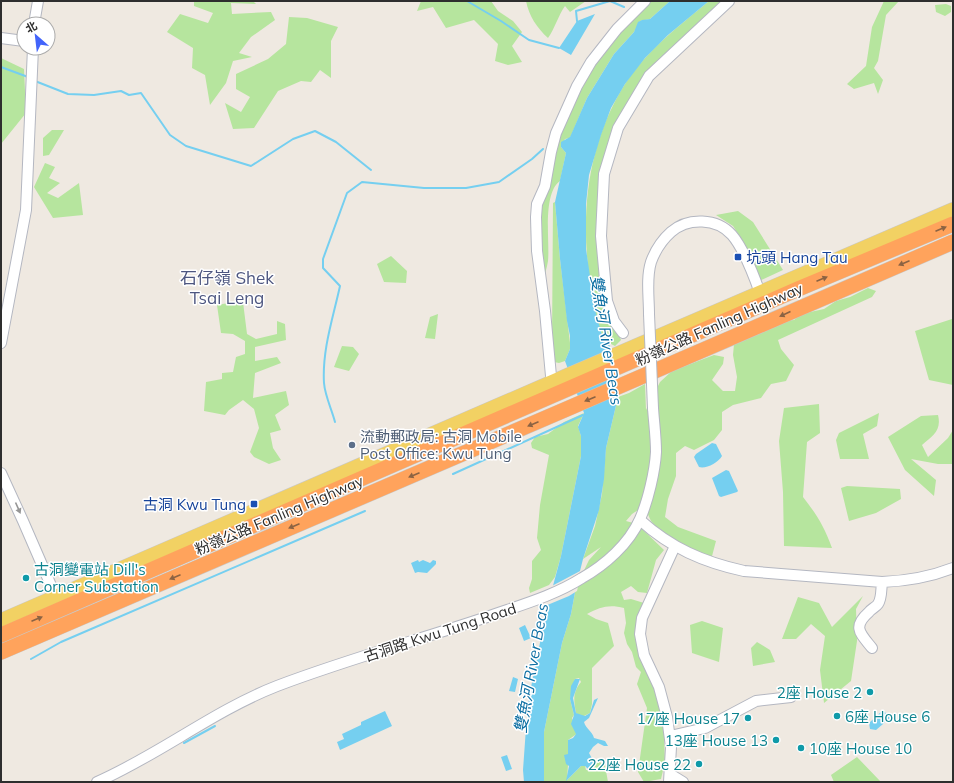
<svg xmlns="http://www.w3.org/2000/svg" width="954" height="783" viewBox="0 0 954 783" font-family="Mulish,'Noto Sans SC',sans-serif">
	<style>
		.green { fill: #b6e59e }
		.water { fill: #75cff0 }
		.pier { fill: #efe9e1 }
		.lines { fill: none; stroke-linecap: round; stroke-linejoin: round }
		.stream { stroke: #75cff0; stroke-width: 2 }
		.minor-casing { stroke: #b4b7c1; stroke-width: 12 }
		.major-casing { stroke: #c9c9c9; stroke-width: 14 }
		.highway-casing { stroke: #c9c9c9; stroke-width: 16 }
		.minor { stroke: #fff; stroke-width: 10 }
		.major { stroke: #f2d163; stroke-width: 13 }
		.highway { stroke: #ffa35c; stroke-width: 15 }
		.minor-bridge-casing { stroke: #b4b7c1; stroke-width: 12; stroke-linecap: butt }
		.minor-bridge { stroke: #fff; stroke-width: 10 }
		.oneway { fill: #8c6343 }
		.oneway2 { fill: #969696 }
		.transit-dot { fill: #1a4fb4; stroke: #fff; stroke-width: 1.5 }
		.service-dot { fill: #5c6f8a; stroke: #fff; stroke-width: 1.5 }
		.culture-dot { fill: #0f9aa8; stroke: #fff; stroke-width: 1.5 }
		.labels { text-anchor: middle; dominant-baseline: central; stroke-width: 3; stroke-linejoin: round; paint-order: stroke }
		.transit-label { font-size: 15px; fill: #164399; stroke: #fff; text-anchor: start }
		.street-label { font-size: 15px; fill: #2e2e2e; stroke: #fff }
		.service-label { font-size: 15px; fill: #4e5e75; stroke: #fff; text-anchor: start }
		.culture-label { font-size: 15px; fill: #0d838f; stroke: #fff; text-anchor: end }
		.water-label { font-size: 16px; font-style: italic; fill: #0d6fa3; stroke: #fff }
		.quarter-label { font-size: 17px; fill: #4d5680; stroke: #fff }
	</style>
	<rect width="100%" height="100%" fill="#efe9e1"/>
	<path class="green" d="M194,1H253L256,4L231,3L232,14L271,12L275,20L251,37L239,53L252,57L233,61L226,83L210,105L205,75L192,68L193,48L167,32L180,14L208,23L213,13L194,6Z
		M421,1H491L498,11L513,21L522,32L512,46L522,62L508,65L495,61L498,44L474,20L446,28L433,7L417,11Z
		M526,1H586L570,12L565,6C558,16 555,28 548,38C537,28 529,16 526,1Z
		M649,1H670L650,19L640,21L634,32L614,54L587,98L570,138L565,139L561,147L566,153L560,181C542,194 550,242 548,261C547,267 545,274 543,280L539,228L540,206L563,125L596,59Z
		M709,1H726L645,75L600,179L605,301L621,340L615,346C611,344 607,342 605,339C596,328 593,297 590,283C580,215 587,144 625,84C646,51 679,26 709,1Z
		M884,1H899L886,15L878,61L874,68L883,80L878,94L874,83L854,89L847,84L866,66L872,27Z
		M946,4L951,6V12L945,16L936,12L935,5Z
		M289,17L307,18L338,27L331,41V78L320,70L311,82L301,81L278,91L254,128L233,129L225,103L241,112L250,97L236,89V74L268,59L286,44Z
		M1,58L24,69L26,113L1,144Z
		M52,130H64L49,155L43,156V138Z
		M45,163L55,167L49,178L60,183L47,193L58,198L79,183L83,215L53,218L34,187Z
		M555,202L560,259L570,343V349L565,361L559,363L554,362L552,344L553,203Z
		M738,211L753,222L783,270L759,281L744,243L733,226L716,215Z
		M391,256L407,271L406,283L384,282L377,264Z
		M868,288L876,291L872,297L778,340L781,349L794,365L786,381L771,384L761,398L733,405L722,412V430L714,440L694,450L685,446L676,453V476L668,499L665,517L678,527L716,541L711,560L661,533L651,521L644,506L632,514L626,521L637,524L664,550L656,560L647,593L638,592L631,586L621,592L624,600L631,599L644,603L638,614L635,632L638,650L663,708L665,762L661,779L644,782L638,772L647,708L637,684L641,672L636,667L632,652L627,644L624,633L626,623L624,608C609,604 600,607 587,614L596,619L608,623L614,646L592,668V704L590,713L582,717L576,713C574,701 572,693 581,682L579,678L575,679L570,699L574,715L572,718L578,733L568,740V746L569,750L567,780L581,766H585L586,770H589L595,764V760L605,765L608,782H544V732L562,643L571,614L576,587L589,560L601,547L583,559L595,526L602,494L606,448L618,397L629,393L645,384L646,410L660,382L672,371L714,355L724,357L723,364L712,380L723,391H735L737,377L733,355L734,344L766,331L782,321L794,320L801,314L824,309L836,301L850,297Z
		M240,301L243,302L247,334L256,339L277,334V321L285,324L286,340L255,347V361L277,357L281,363L255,373L253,398L286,391L289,405L275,415L281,430L270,433L273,448L281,460L269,464L254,457L250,452L259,428L254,409L243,400L229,410L225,415L204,411L206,382L222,379V373L233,372L236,357L245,354V341L233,334L221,333L217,305Z
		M438,314L435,339L425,338L430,317Z
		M952,319L953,321V385L929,380L915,331Z
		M342,346L353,347L359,354L349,371L334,367Z
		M819,404L820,433L807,442L803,497C817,515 824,526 832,548L784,546L783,492L779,441L784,408Z
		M584,413L578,426L581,436V456L561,556L555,577L549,585L530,593L529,588L532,579V561L541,550L537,538L540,505L549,455L532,448L531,443L535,437L548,434L564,422Z
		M879,413L877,426L863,434L869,459H840L836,440L839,433Z
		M938,415C942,431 932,436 922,445L928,457L948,438L953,430V464H938L911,459L936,480L934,496L905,470L888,437L921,416Z
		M847,486L900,489L901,499L876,513L849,521L841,488Z
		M863,596L856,609L857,641L851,681L824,703L820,670L825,636L811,624L796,639H782L798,597L819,603L832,627Z
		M702,621L723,628L719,662L692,653L690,625Z
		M757,642L770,650L775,662L753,666L751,648Z
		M857,757L881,782H834L831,775Z"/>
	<path class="water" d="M670,1H709L668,35L645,58L625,84L611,108L601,135L589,175L586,204V249L595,310L602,335L610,346L618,397L606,448L604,479L599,510L583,559L576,587L571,614L562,643L544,732V782H524L523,770L526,728L529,697L547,608L561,556L581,456V436L578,427L584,413L565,361L570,349V336L567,321L560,259L555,202L566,153L561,147V142L570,137L587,98L614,54L634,32L638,22L642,20L650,19Z
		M595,14L571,55L559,48L577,21Z
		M712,443L716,444L722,456C718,463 706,469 699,467L694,457L696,454Z
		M726,470L729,471L738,491L737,492L721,497L719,496L712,478Z
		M418,560L419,562L423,560L430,563L433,560L436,561V564L427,573L418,572L415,573L411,563Z
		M525,625L531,638L524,641L519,628Z
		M513,677L518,679L515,692L509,691Z
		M575,679H580L573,698L576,713L585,716L590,713L594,700L598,698L589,718L584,722C586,729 592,731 594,738L605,741L608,746H604L598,743L593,747L589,753L595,764L589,770L585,766H581L566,781L569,766L566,764L564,755L568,754V740L573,738L576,734L571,724L574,715L570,699L571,686Z
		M883,710L890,718L876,730L870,729L869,723Z
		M385,711L392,726L340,750L337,742L344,739L342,734L361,725V722Z
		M507,755L512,769L506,771L501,757Z"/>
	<path class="pier" d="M582,570L577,591L569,596L545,606L550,587Z"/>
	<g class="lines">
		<path class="stream" d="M467,1L501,21L529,40L559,48
			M610,1L624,7
			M577,21L576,11L610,1
			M1,67L28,77
			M35,81L68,94L94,95L121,91L129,95L141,93L170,135L186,146L251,166L293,139L315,131L336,142L371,170
			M335,422C332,410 325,396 324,383C322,350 333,318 340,286L323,268V259L347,193L362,182L424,188H466L499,182L532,159L543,149
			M453,474L583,415
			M31,659L61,642L365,511
			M184,743L215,726"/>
		<defs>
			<path id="minor" d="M34,24L38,1
				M1,38L24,41
				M649,314C649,297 646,278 651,262C655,251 662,240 671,232C688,217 717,218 732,235C744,249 754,276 760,293
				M623,333L614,321L607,301L601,236L604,174L618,128L649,76L729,1
				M1,343L26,210L33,48
				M554,381L551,376L545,311L537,251L536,217L537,204L545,186L551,152L556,133L577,86L591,62L617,29L645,1
				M1,473L23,521L56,597
				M640,520C671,548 703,562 744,571L882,582C907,581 930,577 953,568
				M872,648C860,633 852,627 869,612C871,609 876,607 878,604C882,598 881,589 882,582
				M670,736L705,728L756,701L791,697
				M670,774L683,782
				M97,782C159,755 213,711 277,686C345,660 415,641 484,618C517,606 552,597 582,578C605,565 629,544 640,519C648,501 655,471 656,452C656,437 654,423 653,408
				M669,782L671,747L667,717L659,687L644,655L640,634L642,618L675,546"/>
			<path id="major" d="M1,620L567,375L953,209"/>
			<path id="highway" d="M1,635L798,289L953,224
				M1,652L569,408L953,242"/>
		</defs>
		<use href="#minor" class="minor-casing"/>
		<use href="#major" class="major-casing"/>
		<use href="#highway" class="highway-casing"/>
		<use href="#minor" class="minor"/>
		<use href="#major" class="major"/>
		<use href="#highway" class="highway"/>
		<defs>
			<path id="minor-bridge" d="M649,314L653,408"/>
		</defs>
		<use href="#minor-bridge" class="minor-bridge-casing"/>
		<use href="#minor-bridge" class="minor-bridge"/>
	</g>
	<defs><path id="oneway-solid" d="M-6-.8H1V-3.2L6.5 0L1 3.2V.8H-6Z"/></defs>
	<g class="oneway">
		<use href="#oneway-solid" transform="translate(941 229) rotate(-23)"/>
		<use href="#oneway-solid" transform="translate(904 263) rotate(157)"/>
		<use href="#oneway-solid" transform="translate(822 279) rotate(-23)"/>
		<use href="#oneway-solid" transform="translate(785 314) rotate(156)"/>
		<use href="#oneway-solid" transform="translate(590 399) rotate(157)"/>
		<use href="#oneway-solid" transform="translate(533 424) rotate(157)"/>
		<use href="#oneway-solid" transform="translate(414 475) rotate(157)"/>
		<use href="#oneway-solid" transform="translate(294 526) rotate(157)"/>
		<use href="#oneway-solid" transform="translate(175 577) rotate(157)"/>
		<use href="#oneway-solid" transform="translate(37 619) rotate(-23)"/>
	</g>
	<use class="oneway2" href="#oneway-solid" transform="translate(18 508) rotate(66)"/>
	<g class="transit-dot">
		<rect x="734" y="253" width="8" height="8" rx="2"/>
		<rect x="250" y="500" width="8" height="8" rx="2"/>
	</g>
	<circle class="service-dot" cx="352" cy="445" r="4"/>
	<g class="culture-dot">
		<circle cx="26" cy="578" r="4"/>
		<circle cx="870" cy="692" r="4"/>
		<circle cx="837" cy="716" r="4"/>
		<circle cx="748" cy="718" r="4"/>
		<circle cx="776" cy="740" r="4"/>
		<circle cx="801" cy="748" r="4"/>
		<circle cx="699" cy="764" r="4"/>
	</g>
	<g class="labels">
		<g class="transit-label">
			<text x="746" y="257">坑頭 Hang Tau</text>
			<text x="246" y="504" text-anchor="end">古洞 Kwu Tung</text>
		</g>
		<g class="street-label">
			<text transform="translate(719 324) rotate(-24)">粉嶺公路 Fanling Highway</text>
			<text transform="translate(279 515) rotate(-23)">粉嶺公路 Fanling Highway</text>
			<text transform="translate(440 632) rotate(-18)">古洞路 Kwu Tung Road</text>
		</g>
		<g class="service-label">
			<text x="360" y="436">流動郵政局: 古洞 Mobile<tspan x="360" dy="17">Post Office: Kwu Tung</tspan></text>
		</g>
		<g class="culture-label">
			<text x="34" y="569" text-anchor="start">古洞變電站 Dill's<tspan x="34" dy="17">Corner Substation</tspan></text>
			<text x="862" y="692">2座 House 2</text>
			<text x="845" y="716" text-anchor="start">6座 House 6</text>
			<text x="740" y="718">17座 House 17</text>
			<text x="768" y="740">13座 House 13</text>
			<text x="809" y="748" text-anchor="start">10座 House 10</text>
			<text x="691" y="764">22座 House 22</text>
		</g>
		<g class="water-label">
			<text transform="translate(607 340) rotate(81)">雙魚河 River Beas</text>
			<text transform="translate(531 668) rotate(-80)">雙魚河 River Beas</text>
		</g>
		<g class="quarter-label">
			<text x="227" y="277">石仔嶺 Shek<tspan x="227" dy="20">Tsai Leng</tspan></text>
		</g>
	</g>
	<rect width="954" height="783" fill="none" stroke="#2e2e2e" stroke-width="4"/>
	<g transform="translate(36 36) rotate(332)"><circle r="19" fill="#ffffff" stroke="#ababab"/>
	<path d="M0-3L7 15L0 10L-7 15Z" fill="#4264fb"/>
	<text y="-6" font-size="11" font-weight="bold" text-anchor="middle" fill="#2e2e2e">北</text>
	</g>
</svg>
